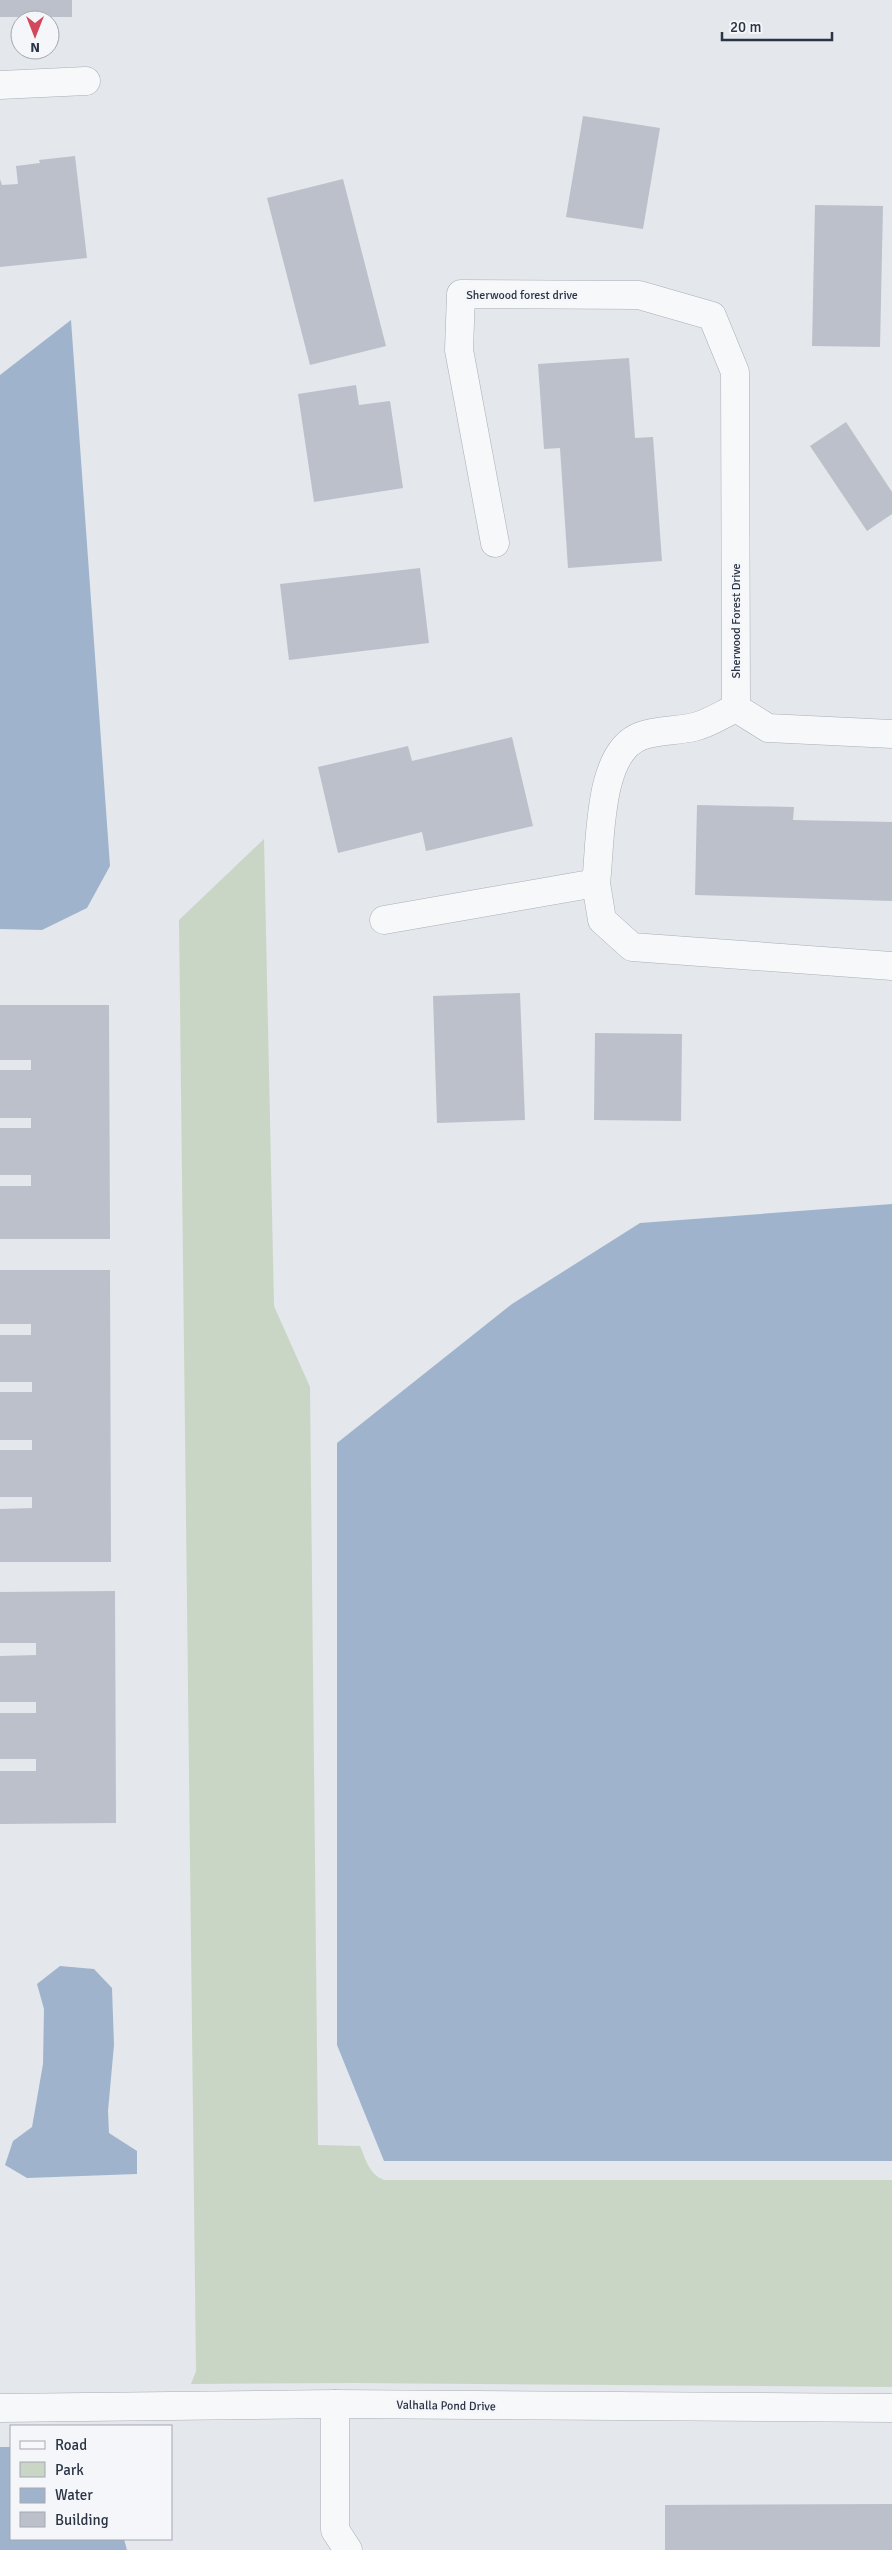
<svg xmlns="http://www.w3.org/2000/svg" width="892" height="2550" viewBox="0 0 892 2550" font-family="Signika,sans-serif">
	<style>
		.green { fill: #c9d6c5 }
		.water { fill: #9fb4cc }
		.building { fill: #bbc0ca }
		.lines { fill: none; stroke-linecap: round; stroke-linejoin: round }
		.minor-casing { stroke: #a9aeb7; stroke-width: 29 }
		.minor { stroke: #f7f8fa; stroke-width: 28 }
		.labels { text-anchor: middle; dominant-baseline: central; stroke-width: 5; stroke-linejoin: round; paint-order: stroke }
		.street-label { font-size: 12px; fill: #2b3445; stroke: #f4f6f9 }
	</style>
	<rect width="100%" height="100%" fill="#e4e7ec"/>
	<path class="green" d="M264,839L274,1306L310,1387L318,2145L360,2146C366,2160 369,2174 384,2180H892V2387L354,2383L191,2384L196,2371L179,920Z"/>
	<path class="water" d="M71,320L110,866L87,908L42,930L0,929V375Z
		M892,1204V2161H384L337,2045V1443L512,1304L640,1223Z
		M60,1966L94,1969L112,1988L114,2045L108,2111L109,2133L137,2151V2174L27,2178L5,2165L13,2141L32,2127L43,2064L44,2009L37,1984Z
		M0,2447H11V2539H124L127,2550H0Z"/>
	<path class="building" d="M0,0H72V17H0Z
		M583,116L660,128L643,229L566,217Z
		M75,156L87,258L0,267V179L2,185L18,184L16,166L40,163L39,160Z
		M343,179L386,346L310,365L267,198Z
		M815,205L883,206L880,347L812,346Z
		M629,358L635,438L653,437L662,561L568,568L560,448L544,449L538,364Z
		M356,385L359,405L390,401L403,488L314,502L298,394Z
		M846,422L892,492V514L867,531L810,446Z
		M420,568L429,643L289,660L280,584Z
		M512,737L533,826L426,851L422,832L338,853L318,767L408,746L412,761Z
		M697,805L794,807L793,820L892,822V901L695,895Z
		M520,993L525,1120L437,1123L433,996Z
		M0,1005H109L110,1239H0V1186H31V1175H0V1128H31V1118H0V1070H31V1060H0Z
		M595,1033L682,1034L681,1121L594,1120Z
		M0,1270H110L111,1562H0V1509L32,1508V1497H0V1450H32V1440H0V1392H32V1382H0V1335H31V1324H0Z
		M115,1591L116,1823L0,1824V1771H36V1759H0V1713H36V1702H0V1656L36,1655V1643H0V1592Z
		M892,2504V2550H665V2505Z"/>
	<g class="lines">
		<defs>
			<path id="minor" d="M0,85L86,81
				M495,543L459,350L461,294L639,295L712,316L735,372L736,708L768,728L892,734
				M596,883L602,920L632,947L892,966
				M384,920L596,883C601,843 597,752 641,736C658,730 677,731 694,727C708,724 723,714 736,708
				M335,2404V2530L348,2550
				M0,2408L335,2404L892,2408"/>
		</defs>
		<use href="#minor" class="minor-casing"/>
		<use href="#minor" class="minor"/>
	</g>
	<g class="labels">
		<g class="street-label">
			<text x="522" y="295">Sherwood forest drive</text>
			<text transform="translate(736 621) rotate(-90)">Sherwood Forest Drive</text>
			<text transform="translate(446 2406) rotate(1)">Valhalla Pond Drive</text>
		</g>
	</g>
	<rect x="10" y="2425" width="162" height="115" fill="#f4f6f9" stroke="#a4a8b1"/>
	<rect x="20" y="2441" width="25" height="8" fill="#f7f8fa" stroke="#a4a8b1"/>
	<text x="55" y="2450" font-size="15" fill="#2b3445">Road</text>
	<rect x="20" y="2462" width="25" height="15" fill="#c9d6c5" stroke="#a4a8b1"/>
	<text x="55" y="2475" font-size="15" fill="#2b3445">Park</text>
	<rect x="20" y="2488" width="25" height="15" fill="#9fb4cc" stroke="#a4a8b1"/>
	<text x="55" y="2500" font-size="15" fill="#2b3445">Water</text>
	<rect x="20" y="2512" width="25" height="15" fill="#bbc0ca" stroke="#a4a8b1"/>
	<text x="55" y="2525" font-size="15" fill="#2b3445">Building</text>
	<g transform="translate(35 35) rotate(180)"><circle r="24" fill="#f4f6f9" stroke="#a4a8b1"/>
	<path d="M0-4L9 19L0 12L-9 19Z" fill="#d1495b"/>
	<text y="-8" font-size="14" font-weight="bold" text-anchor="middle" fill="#2b3445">N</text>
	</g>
	<path d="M722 32v8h110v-8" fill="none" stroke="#2b3445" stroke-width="2.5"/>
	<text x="730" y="32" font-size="15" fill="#2b3445" stroke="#f4f6f9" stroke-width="4" paint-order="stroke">20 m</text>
</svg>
